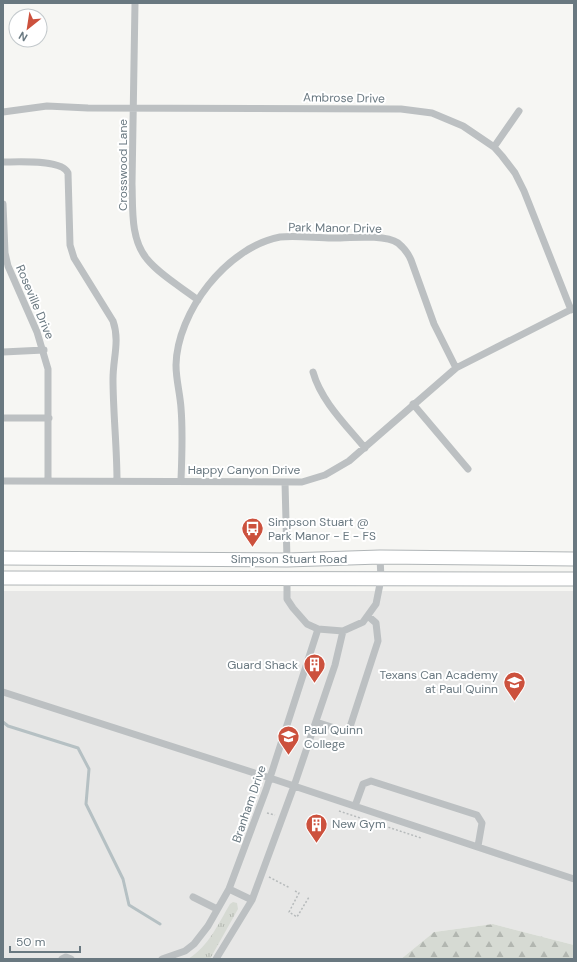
<svg xmlns="http://www.w3.org/2000/svg" width="577" height="962" viewBox="0 0 577 962" font-family="'DM Sans',sans-serif">
	<style>
		.built { fill: #e7e7e6 }
		.grass { fill: url(#grass-tufts) }
		.forest { fill: url(#forest-firs) }
		.lines { fill: none; stroke-linecap: round; stroke-linejoin: round }
		.stream { stroke: #b5c0c3; stroke-width: 3 }
		.major-casing { stroke: #b0b5b7; stroke-width: 15 }
		.path { stroke: #b6babb; stroke-width: 1.5; stroke-dasharray: 2 2; stroke-linecap: butt }
		.minor { stroke: #bcc0c2; stroke-width: 7 }
		.major { stroke: #fff; stroke-width: 13 }
		.labels { text-anchor: middle; dominant-baseline: central; stroke-width: 4; stroke-linejoin: round; paint-order: stroke }
		.street-label { font-size: 12px; fill: #697880; stroke: #fff }
		.poi-label { font-size: 12px; fill: #697880; stroke: #fff; text-anchor: start }
	</style>
	<defs>
		<pattern id="grass-tufts" width="24" height="20" patternUnits="userSpaceOnUse"><rect width="24" height="20" fill="#d6dad3"/><path d="M3 7l-1-3M5 7V3M7 7l1-3M15 17l-1-3M17 17v-4M19 17l1-3" fill="none" stroke="#b2b6b0"/></pattern>
		<pattern id="forest-firs" width="22" height="20" patternUnits="userSpaceOnUse"><rect width="22" height="20" fill="#d6dad3"/><path d="M5 1l3.5 6h-7zM16 11l3.5 6h-7z" fill="#b2b6b0"/></pattern>
	</defs>
	<rect width="100%" height="100%" fill="#f6f6f3"/>
	<path class="built" d="M3,591H574V945L493,924L434,932L401,959H3Z"/>
	<path class="grass" d="M233,902L237,903L238,909L210,959H188C209,946 218,924 230,904Z"/>
	<path class="forest" d="M493,924L574,945V959H401L434,932Z"/>
	<g class="lines">
		<path class="stream" d="M3,722L8,726L78,748L89,769L86,804L123,879L129,905L160,924"/>
		<defs>
			<path id="major" d="M3,558L287,560L380,557L574,559
				M3,578L574,579"/>
		</defs>
		<use href="#major" class="major-casing"/>
		<path class="path" d="M339,811L421,838
			M267,813L275,815
			M269,877L290,888
			M295,891L299,893L289,912L297,917L309,897"/>
		<path class="minor" d="M135,3L132,184C133,207 130,239 147,259C160,275 181,287 198,300
			M3,112L47,106L88,108L401,109L432,113L463,126L494,147L502,156L515,173L524,191L571,310
			M494,147L519,111
			M3,162C18,162 62,159 68,173L70,245L74,258L113,321C120,341 113,358 113,379C113,412 117,447 117,481
			M3,204L5,253L8,266L37,332L48,369V481
			M3,352L44,350
			M313,372C321,401 346,425 365,448
			M413,404L468,469
			M3,418H49
			M181,480C182,456 183,432 181,408C180,393 176,380 176,365C177,312 227,247 280,237C296,235 316,238 332,238C348,238 385,234 398,243C404,248 408,253 411,260L434,324L456,368
			M3,481L302,482L325,475L349,461L456,368L574,308
			M285,482L287,560
			M287,580V599L293,608L307,624L318,629L343,631L363,622L376,604L381,579L380,557
			M3,692L270,778L574,879
			M316,722L344,731L349,730L378,641L376,623L368,616
			M355,806L363,784L371,781L477,815L482,823L478,846
			M229,889L252,900
			M193,897L217,909
			M62,959L66,957L71,959
			M162,959L185,951L194,944L208,926L229,889L266,790L318,629
			M216,959L252,900L294,786L335,665L343,631"/>
		<use href="#major" class="major"/>
	</g>
	<defs>
		<symbol id="bus-pin" viewBox="-11 -11 22 30"><path d="M0 17L-7.5 6A9.5 9.5 0 1 1 7.5 6Z" fill="#cc513d" stroke="#fff"/><path d="M-5-6H5V4H4V6H2V4H-2V6H-4V4H-5ZM-3.5-4V0h7V-4ZM-3.5 1.2v1.5H-2V1.2ZM2 1.2v1.5H3.5V1.2Z" fill="#fff"/></symbol>
		<symbol id="building-pin" viewBox="-11 -11 22 30"><path d="M0 17L-7.5 6A9.5 9.5 0 1 1 7.5 6Z" fill="#cc513d" stroke="#fff"/><path d="M-4-6H4V6H1V3H-1V6H-4ZM-2.5-4.3h1.7v1.8h-1.7ZM.8-4.3h1.7v1.8H.8ZM-2.5-1h1.7V.8h-1.7ZM.8-1h1.7V.8H.8Z" fill="#fff"/></symbol>
		<symbol id="school-pin" viewBox="-11 -11 22 30"><path d="M0 17L-7.5 6A9.5 9.5 0 1 1 7.5 6Z" fill="#cc513d" stroke="#fff"/><path d="M0-5L7-2L0 1L-7-2ZM-4 1L0 2.5L4 1V4Q0 6-4 4Z" fill="#fff"/></symbol>
		<symbol id="university-pin" viewBox="-11 -11 22 30"><path d="M0 17L-7.5 6A9.5 9.5 0 1 1 7.5 6Z" fill="#cc513d" stroke="#fff"/><path d="M0-5L7-2L0 1L-7-2ZM-4 1L0 2.5L4 1V4Q0 6-4 4Z" fill="#fff"/></symbol>
	</defs>
	<g fill-rule="evenodd">
		<use href="#bus-pin" x="240" y="516" width="25" height="34"/>
		<use href="#building-pin" x="302" y="652" width="25" height="34"/>
		<use href="#school-pin" x="502" y="670" width="25" height="34"/>
		<use href="#university-pin" x="276" y="724" width="25" height="34"/>
		<use href="#building-pin" x="304" y="812" width="25" height="34"/>
	</g>
	<g class="labels">
		<g class="street-label">
			<text transform="translate(344 98) rotate(1)">Ambrose Drive</text>
			<text transform="translate(123 165) rotate(-90)">Crosswood Lane</text>
			<text transform="translate(335 228) rotate(1)">Park Manor Drive</text>
			<text transform="translate(35 302) rotate(67)">Roseville Drive</text>
			<text x="244" y="470">Happy Canyon Drive</text>
			<text x="289" y="559">Simpson Stuart Road</text>
			<text transform="translate(249 804) rotate(-71)">Branham Drive</text>
		</g>
		<g class="poi-label">
			<text x="268" y="522">Simpson Stuart @<tspan x="268" dy="14">Park Manor - E - FS</tspan></text>
			<text x="298" y="665" text-anchor="end">Guard Shack</text>
			<text x="498" y="675" text-anchor="end">Texans Can Academy<tspan x="498" dy="14">at Paul Quinn</tspan></text>
			<text x="304" y="730">Paul Quinn<tspan x="304" dy="14">College</tspan></text>
			<text x="332" y="824">New Gym</text>
		</g>
	</g>
	<rect width="577" height="962" fill="none" stroke="#697880" stroke-width="8"/>
	<g transform="translate(28 28) rotate(210)"><circle r="19" fill="#ffffff" stroke="#c3c9cc"/>
	<path d="M0-3L7 15L0 10L-7 15Z" fill="#cc513d"/>
	<text y="-6" font-size="11" font-weight="bold" text-anchor="middle" fill="#697880">N</text>
	</g>
	<path d="M10 946v6h70v-6" fill="none" stroke="#697880" stroke-width="2"/>
	<text x="16" y="946" font-size="12" fill="#697880" stroke="#ffffff" stroke-width="3" paint-order="stroke">50 m</text>
</svg>
